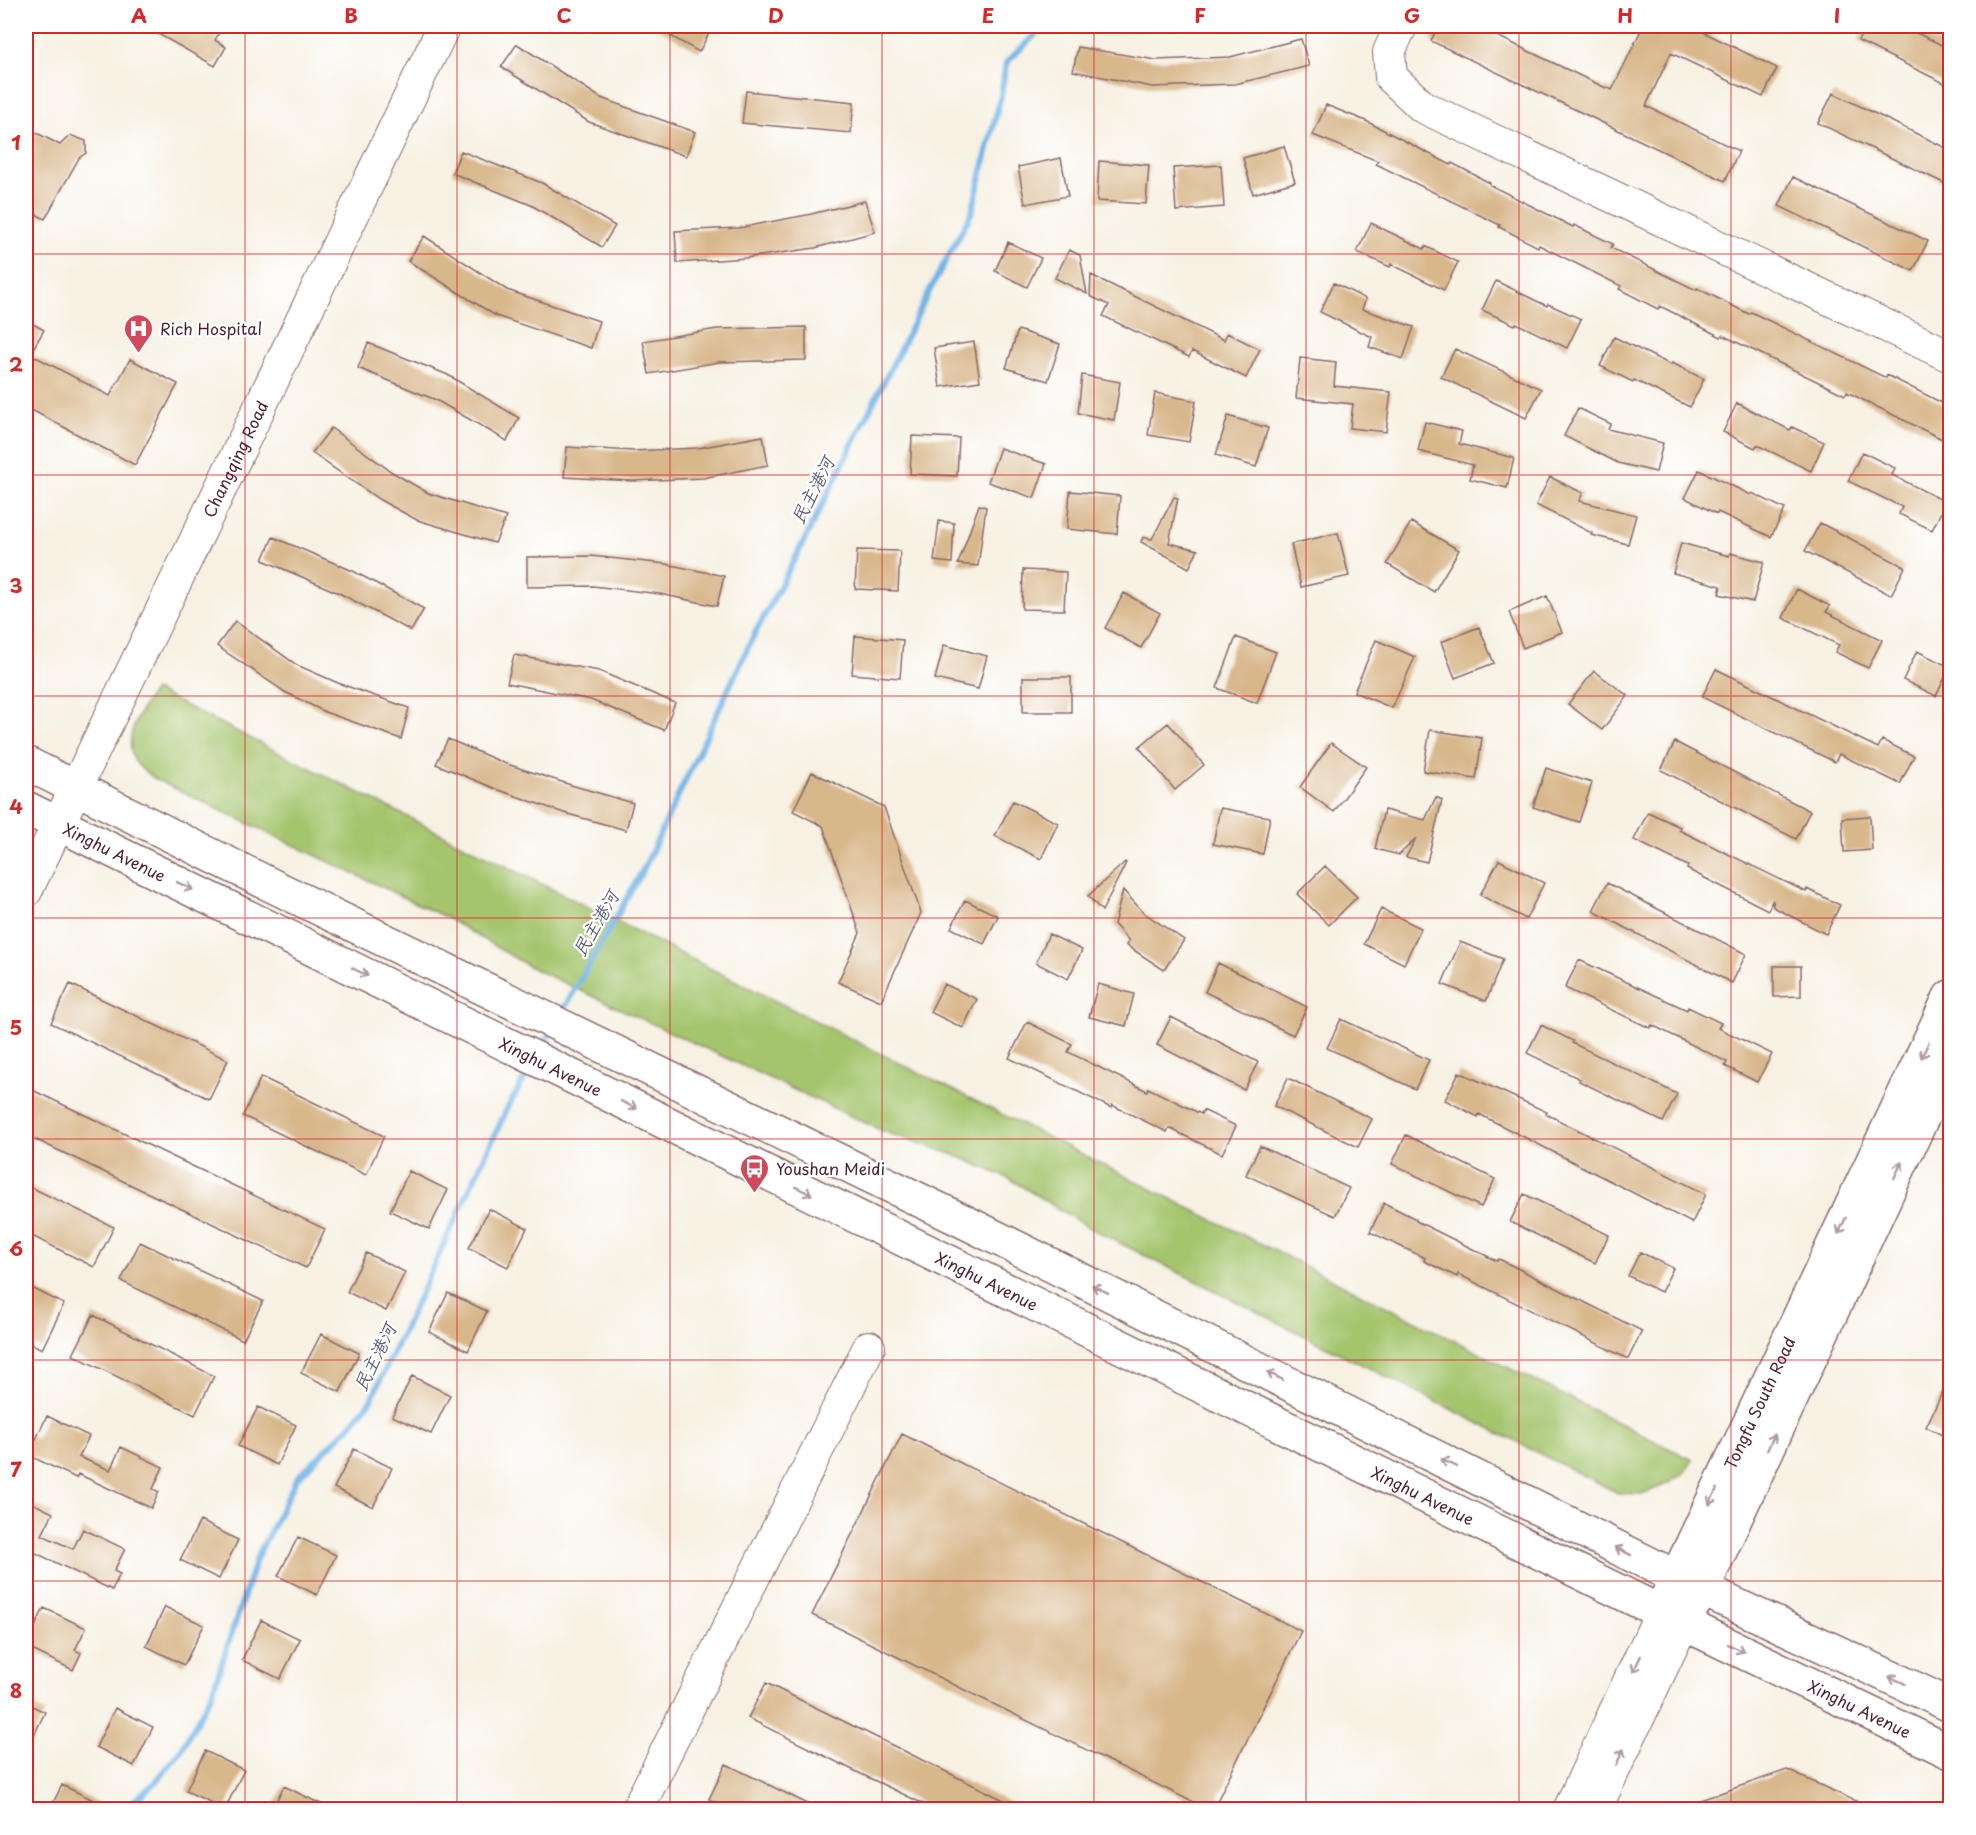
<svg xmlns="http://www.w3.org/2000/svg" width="1976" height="1835" viewBox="0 0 1976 1835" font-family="'Playpen Sans','LXGW WenKai TC',sans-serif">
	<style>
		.green { fill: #a5c56d; stroke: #78724c; stroke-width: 1.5 }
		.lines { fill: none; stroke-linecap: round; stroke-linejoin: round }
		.stream { stroke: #6fb3e5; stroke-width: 6 }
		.building { fill: #d8b78b }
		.secondary-casing { stroke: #87686b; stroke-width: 34 }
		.primary-casing { stroke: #87686b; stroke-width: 36 }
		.secondary { stroke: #fff; stroke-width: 32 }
		.primary { stroke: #fff; stroke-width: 33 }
		.oneway { stroke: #ae9aa0 }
		.grid { fill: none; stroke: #d62828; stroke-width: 1.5; stroke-opacity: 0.55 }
		.labels { text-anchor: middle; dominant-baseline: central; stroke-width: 4.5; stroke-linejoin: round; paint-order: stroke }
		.poi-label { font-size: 16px; fill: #4a1f2b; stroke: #fff; text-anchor: start }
		.street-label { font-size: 16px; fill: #4a1f2b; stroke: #fff }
		.water-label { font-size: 18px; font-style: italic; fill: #595a75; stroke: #fff }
		.neatline { fill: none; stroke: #d62828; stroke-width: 2 }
		.grid-label { font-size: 20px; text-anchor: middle; font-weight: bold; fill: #d62828 }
	</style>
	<rect width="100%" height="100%" fill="#fff"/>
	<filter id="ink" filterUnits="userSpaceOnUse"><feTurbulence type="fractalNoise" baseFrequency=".0167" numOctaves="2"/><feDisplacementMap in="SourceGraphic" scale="12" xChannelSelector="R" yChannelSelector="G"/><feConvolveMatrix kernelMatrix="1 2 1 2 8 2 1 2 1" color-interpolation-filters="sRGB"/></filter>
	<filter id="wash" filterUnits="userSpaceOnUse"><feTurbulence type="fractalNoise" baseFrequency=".008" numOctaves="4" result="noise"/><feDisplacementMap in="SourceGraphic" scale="24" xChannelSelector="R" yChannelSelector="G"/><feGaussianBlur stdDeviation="1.35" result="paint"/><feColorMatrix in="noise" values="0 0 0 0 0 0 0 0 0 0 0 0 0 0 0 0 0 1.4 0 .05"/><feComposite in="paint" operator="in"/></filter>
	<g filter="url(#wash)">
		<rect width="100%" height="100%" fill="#f7f1e3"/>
		<path class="green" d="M154,690L1693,1460L1684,1473L1667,1484L1642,1494L1618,1493L1086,1226L1010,1179L955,1155L885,1132L530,967L447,918L155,779C149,774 141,769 136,763C121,739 140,710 154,690Z"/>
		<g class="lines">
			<path class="stream" d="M561,1014L644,868L752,639L802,545L930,290L972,212L1001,95L1006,63L1039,31L1041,26
				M540,1050L552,1031
				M128,1810L130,1804L155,1783L180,1752L212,1693L256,1559L297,1478L349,1427L371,1400L507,1109L531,1067"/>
		</g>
		<g id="blocks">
			<path class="building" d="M144,26H223L215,40L226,47L215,66Z
				M653,26H713L699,52Z
				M1438,26H1476L1606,88L1607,87L1612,90L1643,26H1691L1777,68L1763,97L1671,53L1646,106L1739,151L1725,181L1431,41Z
				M1865,26H1902L1950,49V86L1858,41Z
				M1301,39L1309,66L1235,84L1152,87L1073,71L1078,47L1156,60L1230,57Z
				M517,44L601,98L695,132L686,156L589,122L501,67Z
				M746,91L854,102L851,133L742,123Z
				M1833,93L1950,150V186L1818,123Z
				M1326,105L1366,121L1451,165L1452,163L1490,183V185L1573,227L1574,225L1613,244L1611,248L1696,290L1697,288L1749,314L1751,312L1886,378L1887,375L1950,407V443L1847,392L1845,395L1722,335L1721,337L1660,306L1658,309L1619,289L1621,286L1539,245L1538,247L1499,227L1500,225L1376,164L1378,161L1313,135Z
				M35,132L60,145L70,135L86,141V153L79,158L45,219L26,209V149Z
				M1284,146L1295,182L1253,194L1243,158Z
				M461,151L542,183L615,226L602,247L531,205L452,173Z
				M1061,158L1068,196L1025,204L1018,167Z
				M1099,161L1149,165L1146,204L1097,201Z
				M1221,165L1224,207L1176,211L1173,168Z
				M1793,177L1928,241L1913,271L1779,206Z
				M865,201L875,232L815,248L746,258L677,263L675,231L738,228L807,215Z
				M1371,223L1424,249L1425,246L1458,262L1444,290L1391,264L1390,267L1357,252Z
				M424,236L507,290L599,321L591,348L496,316L408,261Z
				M1008,242L1041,258L1027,287L995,271Z
				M1069,250L1080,255L1087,294L1055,278Z
				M1091,275L1224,340L1227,333L1260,349L1246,378L1192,351L1189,357L1103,316L1109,305L1090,296Z
				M1496,281L1547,306L1548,304L1581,319L1567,348L1516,323L1515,325L1482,310Z
				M1334,283L1366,299L1362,309L1414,327L1403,359L1369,347L1372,337L1320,312Z
				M26,320L44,330L30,354L110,396L130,359L178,384L135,465L26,407Z
				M806,327V360L719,362L649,374L643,341L717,329Z
				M1018,330L1060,344L1048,381L1006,368Z
				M1614,337L1671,365L1672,363L1704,379L1690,407L1634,380L1633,382L1600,366Z
				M974,342L980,381L940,387L934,348Z
				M368,343L448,375L519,418L507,441L436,400L358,368Z
				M1455,349L1541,389L1526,418L1441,377Z
				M1300,358L1336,362L1334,386L1391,392L1386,432L1350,428L1353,404L1296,398Z
				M1082,375L1120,382L1114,420L1078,413Z
				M1155,393L1196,401L1189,442L1148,435Z
				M1737,403L1790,430L1792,427L1824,442L1811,471L1757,445L1755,448L1723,432Z
				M1578,408L1611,424L1608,429L1663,443L1656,472L1618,463L1564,436Z
				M1228,416L1268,428L1256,467L1216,455Z
				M1425,422L1462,431L1459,444L1514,458L1507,488L1470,479L1473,465L1418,451Z
				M331,428L392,472L428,493L506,517L495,543L417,520L380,500L312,453Z
				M763,436L768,465L703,478L632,481L564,477L567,447L633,451L698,448Z
				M912,436L959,438L957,476L910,474Z
				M1000,448L1046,464L1034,498L988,482Z
				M1862,452L1895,468L1892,475L1946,502L1932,530L1899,514L1902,507L1848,481Z
				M1699,470L1751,495L1752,493L1785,509L1771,537L1718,512L1717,514L1685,498Z
				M1550,477L1583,493L1579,501L1636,515L1628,544L1591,535L1592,533L1536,505Z
				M1070,491L1120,496L1117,534L1067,529Z
				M1174,497L1178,498L1169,543L1198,550L1189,568L1141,542L1143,537L1152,539Z
				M979,505L986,507L978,566L958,564Z
				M939,521L954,523L952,563L934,561Z
				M1411,522L1459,550L1434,592L1387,564Z
				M1820,523L1905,567L1891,595L1805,551Z
				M1338,533L1349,576L1301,587L1291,544Z
				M273,537L353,571L424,609L411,631L341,594L263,560Z
				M1681,543L1729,556L1730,553L1764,562L1753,602L1719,594L1721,586L1673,573Z
				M857,550L900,551L898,591L855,589Z
				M591,556L666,564L724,576L717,606L660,594L593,586L527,587V557Z
				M1023,570L1066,572L1064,610L1022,609Z
				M1797,589L1830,606L1826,612L1882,640L1868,668L1835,652L1839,645L1783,618Z
				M1124,593L1160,613L1141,648L1105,628Z
				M1547,596L1562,632L1523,648L1509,612Z
				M235,621L297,665L338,683L409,708L401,739L325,712L285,692L217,646Z
				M1479,627L1494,663L1455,678L1441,642Z
				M855,636L903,640L900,678L852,674Z
				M1236,637L1276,652L1257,703L1217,688Z
				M1376,640L1415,657L1392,708L1354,692Z
				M944,645L987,656L978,689L935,679Z
				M1917,651L1950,667L1936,696L1903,680Z
				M514,655L599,671L675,703L664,730L591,700L507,683Z
				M1716,669L1878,748L1882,740L1914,756L1900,784L1839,754L1835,762L1702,697Z
				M1594,671L1628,696L1602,730L1568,704Z
				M1023,677H1071V712H1023Z
				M1168,723L1204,765L1175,790L1139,747Z
				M1430,730L1482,738L1476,779L1423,771Z
				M448,739L504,763L571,785L633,803L626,830L564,813L496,789L436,764Z
				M1675,742L1810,811L1796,839L1661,770Z
				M1331,743L1366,767L1334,812L1300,787Z
				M1546,768L1592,783L1579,822L1533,807Z
				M812,772L884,807L921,913L881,1001L838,982L860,933L823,826L793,811Z
				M1436,797L1442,800L1427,862L1406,857L1416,838L1399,855L1375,849L1384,810L1425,820Z
				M1013,801L1058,823L1041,859L995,836Z
				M1220,808L1270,817L1263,854L1213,844Z
				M1648,812L1680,827L1679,830L1806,892L1807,889L1840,905L1826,934L1773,907V900L1768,910L1687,869L1688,866L1634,840Z
				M1870,816L1872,850L1844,852L1842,818Z
				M1499,860L1544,883L1526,919L1480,895Z
				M1125,862L1126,863L1102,911L1088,896Z
				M1325,866L1357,897L1329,925L1297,894Z
				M1607,883L1746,954L1732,983L1593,911Z
				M1123,890L1144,913L1184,940L1164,970L1126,945L1129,941L1114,924Z
				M965,900L998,916L984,944L951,928Z
				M1381,909L1421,928L1404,964L1364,944Z
				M1049,934L1082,950L1068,979L1036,963Z
				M1460,942L1503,959L1486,1001L1442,984Z
				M1579,960L1687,1010L1688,1007L1721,1023L1718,1028L1772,1054L1757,1082L1725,1066L1727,1062L1652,1025L1650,1028L1565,988Z
				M1218,963L1307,1007L1293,1035L1205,992Z
				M1774,966H1801V996L1774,997Z
				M70,984L228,1060L209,1099L51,1023Z
				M944,984L977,999L963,1028L930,1012Z
				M1098,984L1134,994L1126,1026L1089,1017Z
				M1171,1017L1258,1062L1244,1090L1157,1045Z
				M1341,1019L1429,1060L1415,1089L1327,1048Z
				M1027,1022L1072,1044L1068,1052L1147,1091L1148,1088L1201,1114L1203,1110L1236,1126L1222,1154L1169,1128L1167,1132L1112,1105L1111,1108L1009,1058Z
				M1541,1025L1573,1041L1572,1043L1677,1094L1663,1122L1579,1081L1580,1079L1527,1053Z
				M1459,1072L1547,1112L1546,1114L1706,1194L1692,1223L1479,1114L1478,1117L1445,1100Z
				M261,1077L384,1136L366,1175L243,1116Z
				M1288,1078L1372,1119L1358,1147L1274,1106Z
				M26,1087L325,1229L306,1268L26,1135Z
				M1406,1135L1495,1179L1481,1207L1392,1164Z
				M1260,1146L1349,1188L1335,1216L1246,1175Z
				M409,1171L448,1190L429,1229L390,1211Z
				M26,1185L114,1227L94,1267L26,1233Z
				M1524,1194L1609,1235L1595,1263L1510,1222Z
				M1384,1203L1416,1219V1221L1497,1261L1499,1259L1642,1331L1628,1359L1458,1274L1457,1277L1424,1261L1425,1258L1370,1232Z
				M489,1209L527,1228L508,1267L469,1248Z
				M140,1242L263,1301L243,1340L121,1281Z
				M1640,1252L1673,1268L1661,1292L1628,1276Z
				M366,1253L405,1272L386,1311L347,1292Z
				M26,1285L64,1304L42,1349L26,1341Z
				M448,1293L487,1311L468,1351L429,1332Z
				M93,1315L214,1376L195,1415L73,1355Z
				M321,1334L359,1353L340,1392L301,1373Z
				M412,1376L450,1395L431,1434L392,1416Z
				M1950,1376V1439L1926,1427Z
				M258,1407L296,1425L277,1465L238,1446Z
				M47,1416L89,1436L79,1457L110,1470L121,1447L163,1467L153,1489L159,1492L151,1508L78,1474L76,1478L26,1454V1445L30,1436L36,1439Z
				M902,1434L1301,1631L1213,1809H1207L812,1615Z
				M354,1449L392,1468L373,1507L334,1488Z
				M26,1500L53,1513L42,1535L73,1549L83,1529L125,1549L114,1571L120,1574L112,1590L34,1552L26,1570Z
				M200,1521L238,1540L219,1579L180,1560Z
				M298,1537L336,1555L317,1595L278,1576Z
				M165,1607L204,1625L184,1665L146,1646Z
				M44,1608L86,1628L75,1650L81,1653L73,1670L26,1647V1628L33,1631Z
				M261,1620L300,1639L280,1679L242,1660Z
				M766,1683L900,1749L1022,1809H934L859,1773L748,1718Z
				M26,1703L45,1712L26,1752Z
				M115,1708L153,1727L134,1766L96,1747Z
				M205,1751L244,1770L225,1809L186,1791Z
				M726,1764L818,1809H730L709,1799Z
				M1787,1770L1873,1809H1681L1680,1807Z
				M62,1785L112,1809H50Z
				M284,1786L331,1809H272Z"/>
		</g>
	</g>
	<g filter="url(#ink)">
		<use href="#blocks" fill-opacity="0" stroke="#87686b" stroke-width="1.5"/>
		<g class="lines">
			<defs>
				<g id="secondary">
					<path d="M1401,26L1389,52L1391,77L1423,107L1950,356"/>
					<path id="s1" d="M26,891L444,26"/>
					<path d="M637,1810L869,1347"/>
					<path d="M1569,1810L1662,1611"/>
					<path d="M1595,1810L1683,1623"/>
				</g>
				<g id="primary">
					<path d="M26,763L273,886L965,1222L1676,1577L1950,1705"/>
					<path id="s2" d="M26,808L1683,1623L1950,1752"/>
					<path id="s3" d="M1667,1598L1950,997"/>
					<path d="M1692,1607L1702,1590L1950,1058"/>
				</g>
			</defs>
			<use href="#secondary" class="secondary-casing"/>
			<use href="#primary" class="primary-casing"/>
			<use href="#secondary" class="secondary"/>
			<use href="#primary" class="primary"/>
		</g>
		<defs><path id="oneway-shaft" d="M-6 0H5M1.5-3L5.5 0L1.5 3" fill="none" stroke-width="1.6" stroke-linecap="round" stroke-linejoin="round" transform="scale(1.5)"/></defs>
		<g class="oneway">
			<use href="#oneway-shaft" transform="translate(185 886) rotate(26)"/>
			<use href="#oneway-shaft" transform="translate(360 972) rotate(26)"/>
			<use href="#oneway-shaft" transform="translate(1925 1050) rotate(115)"/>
			<use href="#oneway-shaft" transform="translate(629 1105) rotate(26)"/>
			<use href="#oneway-shaft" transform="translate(1898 1170) rotate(-65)"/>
			<use href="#oneway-shaft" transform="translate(804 1191) rotate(26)"/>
			<use href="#oneway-shaft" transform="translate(1842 1226) rotate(115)"/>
			<use href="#oneway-shaft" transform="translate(1100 1289) rotate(-154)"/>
			<use href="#oneway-shaft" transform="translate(1275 1376) rotate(-154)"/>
			<use href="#oneway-shaft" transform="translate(1771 1442) rotate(-65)"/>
			<use href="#oneway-shaft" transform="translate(1449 1463) rotate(-154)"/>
			<use href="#oneway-shaft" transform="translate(1713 1497) rotate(115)"/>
			<use href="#oneway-shaft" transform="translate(1623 1551) rotate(-153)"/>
			<use href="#oneway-shaft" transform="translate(1736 1648) rotate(26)"/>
			<use href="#oneway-shaft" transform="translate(1637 1664) rotate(115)"/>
			<use href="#oneway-shaft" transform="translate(1897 1680) rotate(-155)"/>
			<use href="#oneway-shaft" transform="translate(1620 1757) rotate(-65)"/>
		</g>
	</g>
	<path class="grid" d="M245,26V1810M457,26V1810M670,26V1810M882,26V1810M1094,26V1810M1306,26V1810M1519,26V1810M1731,26V1810M26,254H1950M26,475H1950M26,696H1950M26,918H1950M26,1139H1950M26,1360H1950M26,1581H1950"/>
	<defs>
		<symbol id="hospital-pin" viewBox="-11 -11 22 30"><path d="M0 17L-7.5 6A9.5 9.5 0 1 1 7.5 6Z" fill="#d1495b" stroke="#fff"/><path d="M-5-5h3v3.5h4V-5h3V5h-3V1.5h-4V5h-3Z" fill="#fff"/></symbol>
		<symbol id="bus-pin" viewBox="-11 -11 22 30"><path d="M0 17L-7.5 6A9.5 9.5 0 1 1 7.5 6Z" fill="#d1495b" stroke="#fff"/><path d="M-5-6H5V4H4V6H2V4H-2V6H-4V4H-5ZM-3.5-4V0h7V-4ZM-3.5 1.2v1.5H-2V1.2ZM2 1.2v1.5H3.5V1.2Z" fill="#fff"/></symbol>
	</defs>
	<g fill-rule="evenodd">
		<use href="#hospital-pin" x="122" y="312" width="33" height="45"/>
		<use href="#bus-pin" x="738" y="1152" width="33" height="45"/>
	</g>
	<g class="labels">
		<g class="poi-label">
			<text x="160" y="328">Rich Hospital</text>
			<text x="776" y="1168">Youshan Meidi</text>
		</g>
		<g class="street-label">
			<text stroke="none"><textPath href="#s1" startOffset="480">Changqing Road</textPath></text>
			<text stroke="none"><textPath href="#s2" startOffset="99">Xinghu Avenue</textPath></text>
			<text stroke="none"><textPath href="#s2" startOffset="585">Xinghu Avenue</textPath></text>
			<text stroke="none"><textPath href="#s2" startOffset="1071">Xinghu Avenue</textPath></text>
			<text stroke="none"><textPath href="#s3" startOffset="216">Tongfu South Road</textPath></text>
			<text stroke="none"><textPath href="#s2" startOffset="1557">Xinghu Avenue</textPath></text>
			<text stroke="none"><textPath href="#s2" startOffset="2043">Xinghu Avenue</textPath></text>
		</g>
		<g class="water-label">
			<text transform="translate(812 490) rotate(-63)">民主港河</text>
			<text transform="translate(595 923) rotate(-60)">民主港河</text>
			<text transform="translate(374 1357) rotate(-64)">民主港河</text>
		</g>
	</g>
	<rect width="1976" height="1835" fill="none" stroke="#fff" stroke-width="66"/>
	<rect x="33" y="33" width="1910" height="1769" class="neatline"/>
	<g class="grid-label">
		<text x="139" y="23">A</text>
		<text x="351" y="23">B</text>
		<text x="564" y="23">C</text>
		<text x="776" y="23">D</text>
		<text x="988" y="23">E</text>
		<text x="1200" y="23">F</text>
		<text x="1412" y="23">G</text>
		<text x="1625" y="23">H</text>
		<text x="1837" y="23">I</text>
		<text x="16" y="150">1</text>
		<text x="16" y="372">2</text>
		<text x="16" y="593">3</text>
		<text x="16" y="814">4</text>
		<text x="16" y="1035">5</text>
		<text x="16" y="1256">6</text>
		<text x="16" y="1477">7</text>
		<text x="16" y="1698">8</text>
	</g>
</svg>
